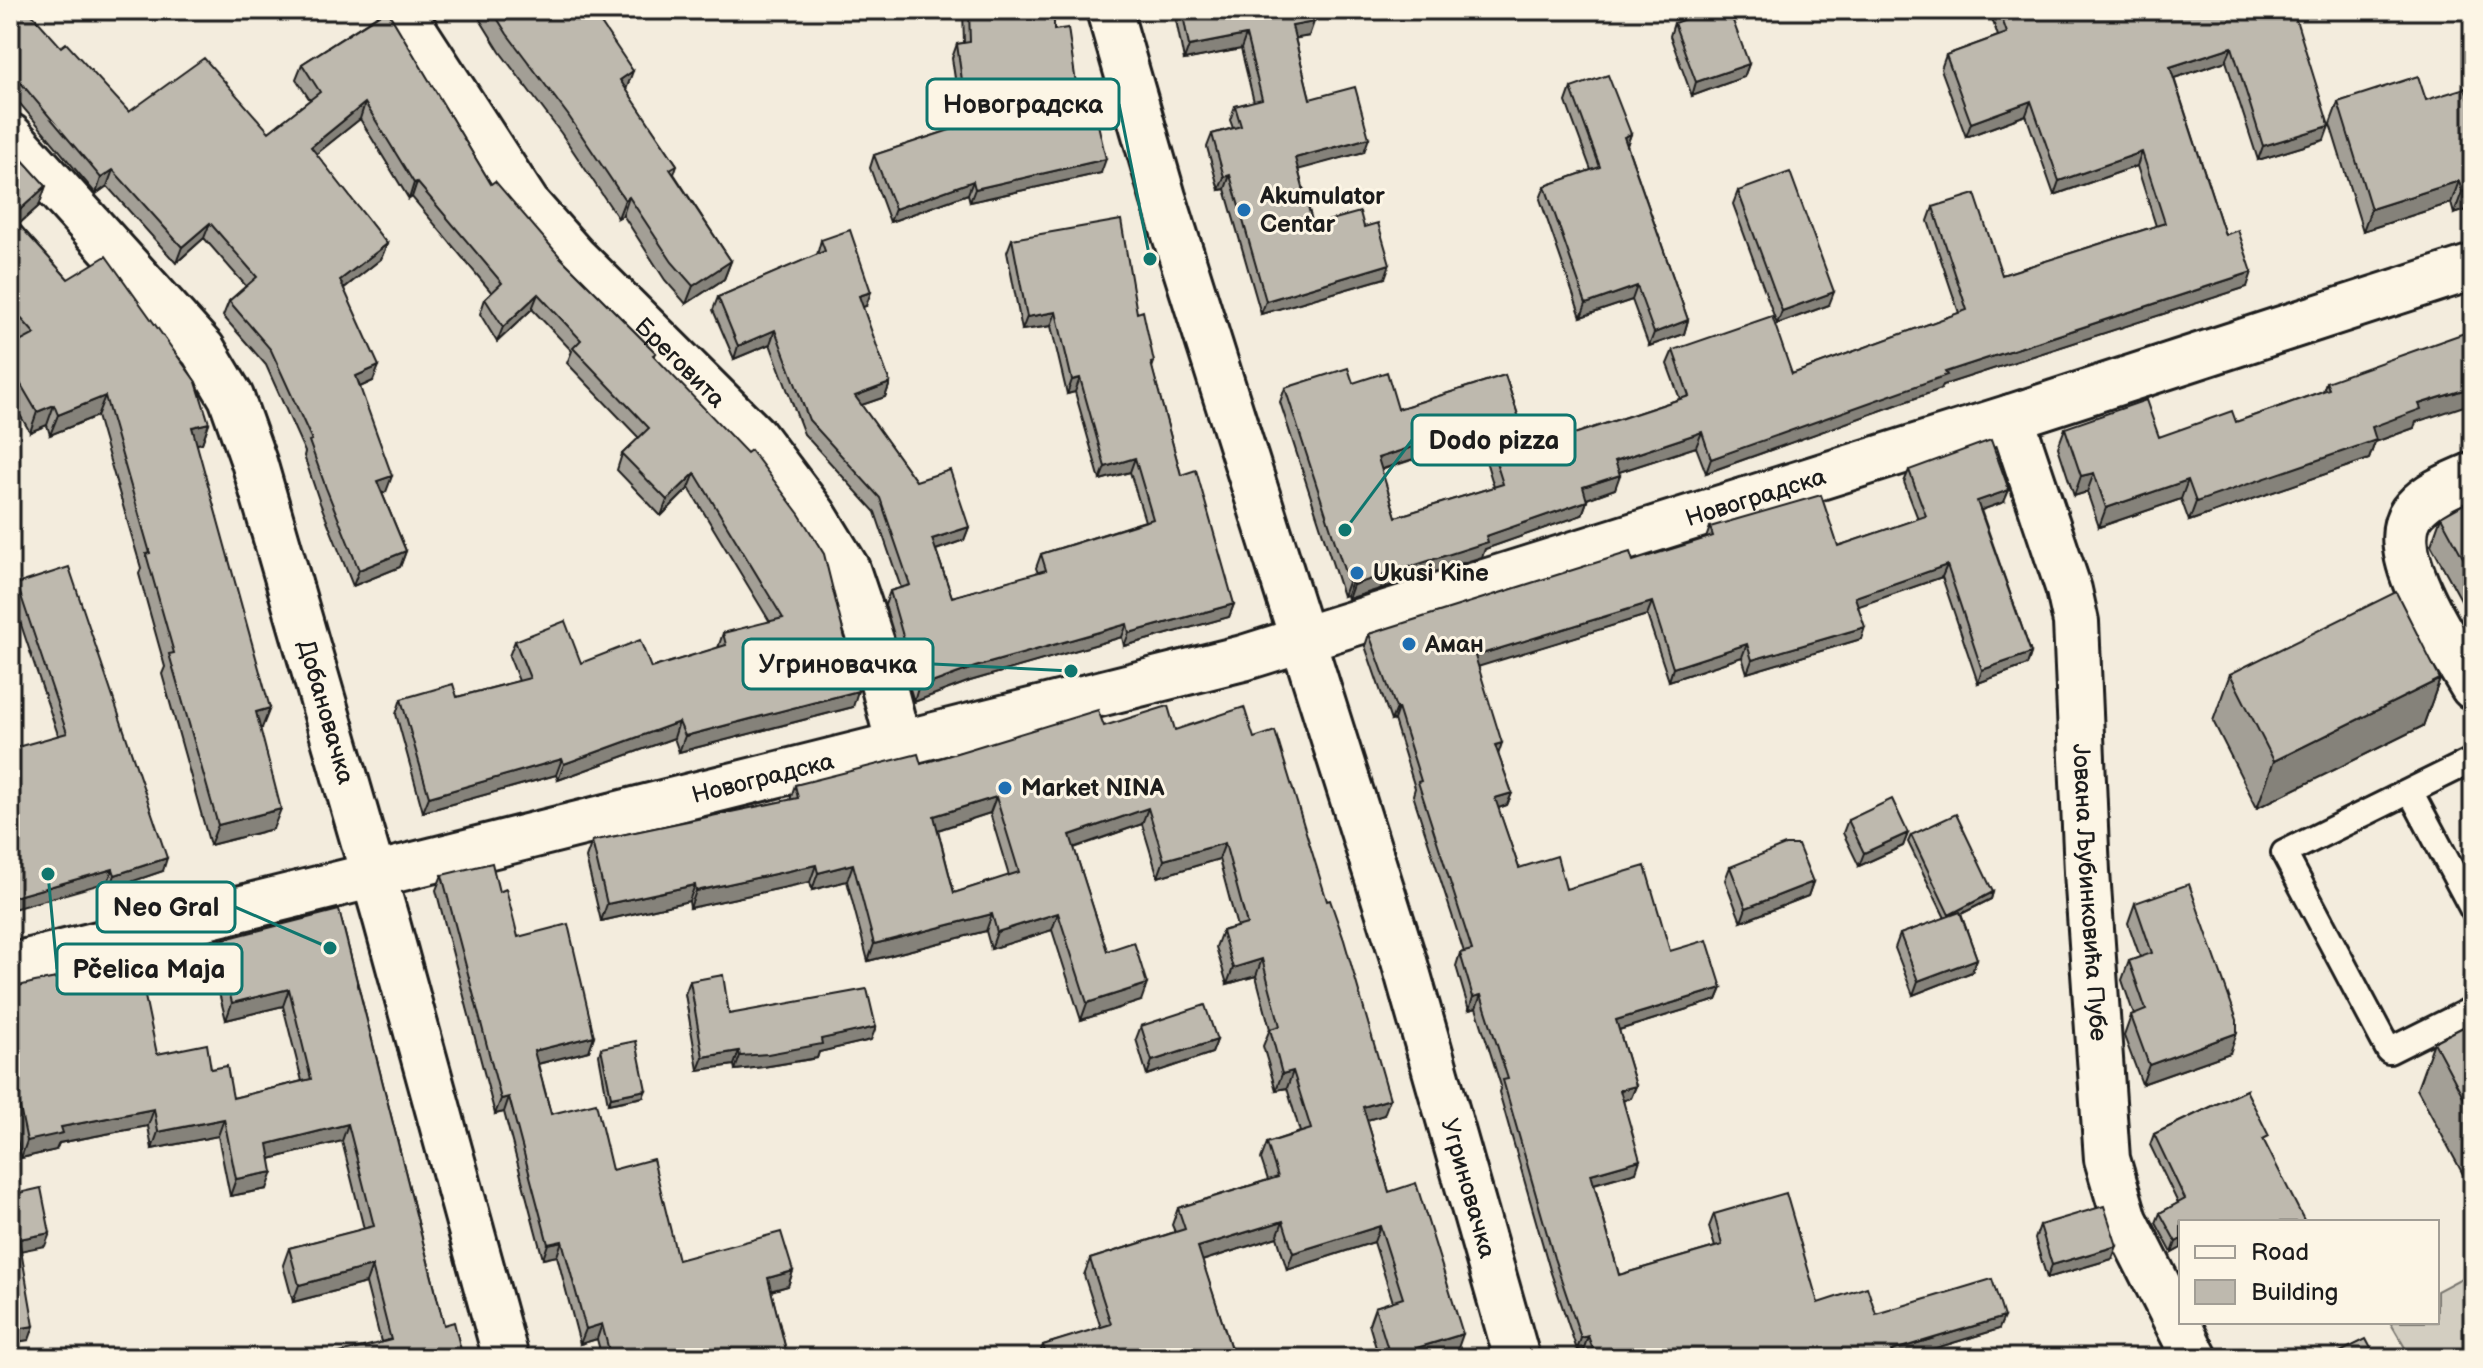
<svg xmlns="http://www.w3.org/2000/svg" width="2483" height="1368" viewBox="0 0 2483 1368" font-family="'Balsamiq Sans',sans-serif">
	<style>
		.grass { fill: #d3cec1; stroke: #78756e; stroke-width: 2 }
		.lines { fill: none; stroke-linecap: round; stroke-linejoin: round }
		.lane-casing { stroke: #1c1c1c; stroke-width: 30 }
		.street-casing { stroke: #1c1c1c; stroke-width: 50 }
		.secondary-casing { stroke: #1c1c1c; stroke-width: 50 }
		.lane { stroke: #fcf5e5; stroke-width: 24 }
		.street { stroke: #fcf5e5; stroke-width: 44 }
		.secondary { stroke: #fcf5e5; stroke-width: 44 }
		.wall { fill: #a39f96; stroke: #1c1c1c; stroke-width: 2; fill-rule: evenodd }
		.shaded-wall { fill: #85827a; stroke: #1c1c1c; stroke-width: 2 }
		.building { fill: #beb9ae; stroke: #1c1c1c; stroke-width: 2; fill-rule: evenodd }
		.poi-dot { fill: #1f6fb2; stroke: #fcf5e5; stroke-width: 3 }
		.labels { text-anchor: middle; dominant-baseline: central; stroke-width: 6; stroke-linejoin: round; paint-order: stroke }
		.poi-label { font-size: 24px; font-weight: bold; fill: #1c1c1c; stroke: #fcf5e5; text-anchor: start }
		.street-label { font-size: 24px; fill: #1c1c1c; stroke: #fcf5e5 }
		.leader { fill: none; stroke: #0f766e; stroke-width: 3 }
		.callout-dot { fill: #0f766e; stroke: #fcf5e5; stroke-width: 3 }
		.callout { fill: #fcf5e5; stroke: #0f766e; stroke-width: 3 }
		.callout-label { font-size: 26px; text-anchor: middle; font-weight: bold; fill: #1c1c1c }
	</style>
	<rect width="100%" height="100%" fill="#f3ecdd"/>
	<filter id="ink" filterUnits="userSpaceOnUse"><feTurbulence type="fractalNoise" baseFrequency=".0125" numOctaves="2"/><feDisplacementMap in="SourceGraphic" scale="16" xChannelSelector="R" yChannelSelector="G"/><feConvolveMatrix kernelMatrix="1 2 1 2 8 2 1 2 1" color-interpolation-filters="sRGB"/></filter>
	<g filter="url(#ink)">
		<path class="grass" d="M2473,1272V1358H2411L2390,1322H2437V1291Z"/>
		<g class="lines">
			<defs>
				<path id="lane" d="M2473,760L2284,853L2389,1051L2473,1009
					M2410,791L2473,910"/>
				<g id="street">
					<path id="s1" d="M401,10L527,204L574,257L755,437L814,515L847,569L874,649L899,745"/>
					<path id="s2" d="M10,136L203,350L231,397L254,462L386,919L506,1358"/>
					<path id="s3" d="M2011,417L2069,590L2076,622L2087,872L2107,1159L2125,1220L2195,1358"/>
					<path d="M2473,475C2453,484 2430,492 2415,509C2379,548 2452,650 2473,687"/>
					<path id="s4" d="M10,966L1243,658L2011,417L2473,267"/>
				</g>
				<g id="secondary">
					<path id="s5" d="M1109,10L1163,197L1404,961L1517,1358"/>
				</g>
			</defs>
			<use href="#lane" class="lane-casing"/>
			<use href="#street" class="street-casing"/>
			<use href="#secondary" class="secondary-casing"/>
			<use href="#lane" class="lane"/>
			<use href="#street" class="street"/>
			<use href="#secondary" class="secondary"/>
		</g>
		<path class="wall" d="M10,10L61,47L129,112L269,132L310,100L296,79L302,64L386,10L491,184L561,258L656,353L654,357L853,707L679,752L674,738L558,780L556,775L423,812L396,714L401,699L457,697L519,681L509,656L515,641L581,663L651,668L718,648L723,633L770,622L689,488L661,516L617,470L622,454L639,438L567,363L572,351L532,309L497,342L480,314L485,299L492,293L412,197L409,199L360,119L316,154L387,244L381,259L343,289L373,381L360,387L386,492L382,493L406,551L400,567L353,586L320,503L304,456L305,452L266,365L223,316L229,301L246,286L204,238L176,263L107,186L96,194L10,92Z
			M474,10H592L626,90L677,165L674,174L731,261L724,279L686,304L665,280L623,215L618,218L561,133L500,52Z
			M963,10H1054V30L1101,173L970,202L968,194L890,222L870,168L874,155L962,126L952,58L957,44L964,43Z
			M1174,10H1312L1309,36L1295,38L1310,99L1364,152L1298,169L1313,225L1364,227L1385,278L1261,314L1225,189L1219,190L1207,147L1212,134L1233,128L1230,120L1235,106L1254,102L1241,49L1184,60Z
			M1989,10H2293L2324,140L2258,160L2226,61L2174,78L2225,235L2247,287L1943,385L1941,389L1706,473L1696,447L1619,472L1615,489L1587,499V501L1582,515L1485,549L1482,557L1348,599L1347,595L1343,596L1280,402L1285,388L1353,383L1398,409L1505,375L1529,449L1680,399L1667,364L1673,350L1792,374L1959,313L1928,221L1933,207L2002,275L2156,226L2137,166L2054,195L2026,115L1966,137L1941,69L1946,55L1998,36ZM1479,438L1494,487L1396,517L1381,470Z
			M1674,23L1749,64L1744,77L1692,96L1670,36Z
			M1571,88L1631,134L1627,145L1688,320L1684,334L1649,346L1632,300L1581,317L1540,199L1545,186L1591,170L1566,102Z
			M2426,100L2473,208L2454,214L2451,203L2363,231L2330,124L2338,102Z
			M10,146L39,206L19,224L68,279L209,423L202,443L196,444L262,728H260L273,829L210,845L162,674L165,667L139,574L141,568L97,416L50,435L47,425L30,432L10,398V347L18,343L10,334Z
			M1738,191L1829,305L1777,324L1733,204Z
			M1012,239L1137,313L1154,362L1152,368L1181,475L1234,604L1229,617L1124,646L1122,637L970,681L914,702L885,605L890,591L901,588L875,512L804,434L770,344L734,359L713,310L718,297L817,255L821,240L866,306L862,307L890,383L885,397L861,405L916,481L969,527L964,540L936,550L952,597L1038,573L1036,568L1041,554L1145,521L1130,472L1100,480L1075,392L1067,394L1051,326L1022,330L1007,252Z
			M2326,382L2416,422L2414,428L2375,442L2369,459L2189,521L2181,499L2099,527L2087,492L2074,496L2058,447L2065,428L2159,437L2236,422L2323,391Z
			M1909,470L2004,502L1981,510L2031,653L2027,665L1978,683L1942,577L1858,606L1861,639L1747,673L1742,657L1669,681L1647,615L1478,666L1498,754L1512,793L1507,805L1498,808L1519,868L1566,889L1670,951L1722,988L1717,1000L1619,1030L1636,1086L1631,1098L1623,1100L1636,1172L1594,1184L1619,1275L1715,1247L1709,1227L1714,1214L1818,1303L1876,1314L1999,1329L1903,1358H1587L1584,1348L1577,1350L1550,1270L1499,1092L1501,1086L1476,1008L1469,1010L1456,966L1460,953L1464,952L1413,795L1415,788L1394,720L1391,721L1365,646L1369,634L1633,561L1706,538L1710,527L1838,546L1918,519L1904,482Z
			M2473,499V614L2470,616L2431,545L2441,517Z
			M17,584L163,871L110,889L12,598Z
			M2230,674L2440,679L2423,726L2257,808L2213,721Z
			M1104,726L1175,730L1384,1115L1367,1120L1389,1192L1457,1351L1432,1358H1379L1369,1324L1375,1307L1393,1302L1374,1242L1287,1270L1277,1237L1202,1261L1234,1358H1038L1043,1345L1101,1328L1084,1275L1090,1259L1175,1232L1172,1225L1178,1208L1268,1180L1261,1159L1267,1143L1300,1132L1287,1088L1276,1090L1263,1046L1270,1029L1256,976L1227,984L1216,947L1222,931L1237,927L1219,859L1158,877L1142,824L1074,848L1107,951L1141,1001L1081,1020L1052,930L991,949L986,931L868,961L847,881L812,890L810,882L690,908L689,901L601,921L586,858L592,841L790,800L795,785L921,764ZM990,813L1009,876L954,893L938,830Z
			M1848,820L1908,833L1903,846L1859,866L1843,833Z
			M1911,835L1993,892L1991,899L1961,914L1977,959L1972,972L1913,995L1895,948L1900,934L1945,918L1908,842Z
			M1730,867L1813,882L1808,896L1741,922L1725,880Z
			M442,875L499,892L518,937L594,1036L589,1051L538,1064L551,1114L612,1170L678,1260L793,1271L788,1286L771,1291L788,1358H602L597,1339L580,1344L557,1256L543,1259L504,1112L495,1114L436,890Z
			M2135,903L2230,1053L2142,1084L2124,1036L2131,1016L2134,1015L2122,980L2129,961L2140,957L2128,923Z
			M339,910L444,1325L381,1342L366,1283L293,1302L283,1265L289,1248L364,1229L342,1141L270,1159L267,1189L230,1196L218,1136L152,1149L148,1126L59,1143L56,1150L21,1158L10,1106V988L157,1054L211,1069L233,1098L302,1081L283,1006L226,1020L210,958L217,941Z
			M690,981L729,1014L871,1040L819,1052L817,1058L763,1067L735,1070L734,1065L698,1070L685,994Z
			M2473,1022V1174L2465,1178L2417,1089L2434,1042Z
			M1141,1026L1217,1040L1212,1053L1147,1075L1136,1039Z
			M601,1048L643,1097L608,1104L599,1055Z
			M2246,1090L2181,1222V1248L2172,1253L2156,1223L2160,1213L2178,1203L2150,1145L2154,1134Z
			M2040,1225L2112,1259L2047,1278L2035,1239Z"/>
		<path class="shaded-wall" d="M1314,22L1309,36L1288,40L1292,26Z
			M1246,35L1241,49L1184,60L1189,46Z
			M2232,47L2226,61L2165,81L2170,67Z
			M1749,64L1744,77L1692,96L1696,82Z
			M633,71L626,90L620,80Z
			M2031,101L2026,115L1966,137L1971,123Z
			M365,103L360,119L305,163L311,147Z
			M2329,126L2324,140L2258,160L2263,146Z
			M1631,134L1626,148L1624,137Z
			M1369,138L1364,152L1290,172L1295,158Z
			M2142,152L2137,166L2054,195L2059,181Z
			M1106,159L1101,173L970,202L975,189Z
			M113,170L107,186L96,194L101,178Z
			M1230,175L1225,189L1219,190L1224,177Z
			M973,181L968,194L890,222L895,209Z
			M2459,181L2451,203L2363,231L2371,209Z
			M417,182L412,197L409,199L414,183Z
			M46,186L39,206L10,232L12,217Z
			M2473,189V208L2454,214L2462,192Z
			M629,197L623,215L618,218L625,200Z
			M210,223L204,238L176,263L182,247Z
			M387,244L381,259L334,296L340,280Z
			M731,261L724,279L686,304L693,286Z
			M1390,264L1385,278L1261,314L1266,301Z
			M2252,272L2247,287L1943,385L1941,389L1706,473L1711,459L1945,372Z
			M1637,286L1632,300L1581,317L1586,304Z
			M871,292L866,306L854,310L859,296Z
			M1834,292L1829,305L1777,324L1782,311Z
			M538,294L532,309L497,342L503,327Z
			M1056,312L1051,326L1022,330L1027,317Z
			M1688,320L1684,334L1649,346L1654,333Z
			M775,330L770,344L734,359L738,346Z
			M379,366L373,381L351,391L356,376Z
			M1080,378L1075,392L1067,394L1072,380Z
			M890,383L885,397L850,409L855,396Z
			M2473,387V403L2416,422L2414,428L2375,442L2369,459L2189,521L2196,502L2372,427L2419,404Z
			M105,396L97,416L50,435L58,415Z
			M54,405L47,425L30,432L37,412Z
			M209,423L202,443L184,447L192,427Z
			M1484,424L1479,438L1373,472L1378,458Z
			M1702,432L1696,447L1610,475L1615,461Z
			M1135,458L1130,472L1100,480L1105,467Z
			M695,473L689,488L661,516L667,500Z
			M2094,473L2087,492L2074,496L2081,476Z
			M1620,475L1615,489L1578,502L1583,487Z
			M392,476L386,492L371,497L377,481Z
			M2188,480L2181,499L2099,527L2106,508Z
			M2009,490L2004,502L1973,513L1977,501Z
			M1587,501L1582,515L1485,549L1482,557L1348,599L1353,585L1486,536Z
			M969,527L964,540L927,553L932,539Z
			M406,551L400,567L353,586L359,570Z
			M1947,565L1942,577L1851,609L1855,597Z
			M1352,581L1347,595L1343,596L1348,582Z
			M1652,602L1647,615L1471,669L1475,656Z
			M1234,604L1229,617L1124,646L1129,633Z
			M1127,624L1122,637L970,681L914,702L918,688L975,667Z
			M1865,627L1861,639L1747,673L1752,660Z
			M1747,644L1742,657L1669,681L1673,668Z
			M2031,653L2027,665L1978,683L1982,670Z
			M2440,679L2423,726L2257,808L2274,761Z
			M858,691L853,707L679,752L685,736Z
			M270,708L262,728L249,732L256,712Z
			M1396,708H1398L1394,720L1391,721Z
			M679,722L674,738L558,780L564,764Z
			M1502,743L1498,755L1495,745Z
			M562,759L556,775L423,812L429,797Z
			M1512,793L1507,805L1490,811L1495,798Z
			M996,797L990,813L928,833L934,816Z
			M1148,808L1142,824L1064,851L1070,835Z
			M281,809L273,829L210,845L218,825Z
			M1908,833L1903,846L1859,866L1864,853Z
			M1225,843L1219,859L1158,877L1164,860Z
			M167,858L163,871L110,889L115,875Z
			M853,864L847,881L812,890L818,873Z
			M816,865L810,882L690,908L696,891Z
			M113,869L108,882L10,910V898Z
			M1813,882L1808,896L1741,922L1746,908Z
			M695,885L689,901L601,921L607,904Z
			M1993,892L1991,899L1947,921L1949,915Z
			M1058,913L1052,930L991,949L997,932Z
			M992,914L986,931L868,961L874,944Z
			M1262,959L1256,976L1227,984L1233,968Z
			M1977,959L1972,972L1913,995L1918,981Z
			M1147,984L1141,1001L1081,1020L1087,1003Z
			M1722,988L1717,1000L1612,1032L1616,1020Z
			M289,989L283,1006L226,1020L232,1003Z
			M1481,995L1476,1008L1469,1010L1473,997Z
			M876,1027L871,1040L819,1052L817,1058L763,1067L735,1070L740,1056Z
			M2237,1033L2230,1053L2142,1084L2149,1065Z
			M594,1036L589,1051L529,1066L534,1051Z
			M1217,1040L1212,1053L1147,1075L1152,1061Z
			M739,1051L734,1065L698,1070L703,1057Z
			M1293,1071L1287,1088L1276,1090L1282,1074Z
			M1636,1086L1631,1098L1616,1103L1620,1090Z
			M646,1090L643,1097L608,1104L611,1097Z
			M509,1097L504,1112L495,1114L501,1099Z
			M1390,1099L1384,1115L1357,1123L1363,1107Z
			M154,1109L148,1126L59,1143L56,1150L21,1158L27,1141L61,1127Z
			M224,1119L218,1136L152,1149L158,1132Z
			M348,1124L342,1141L262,1161L268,1144Z
			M2473,1156V1174L2465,1178Z
			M1640,1160L1636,1172L1586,1186L1591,1174Z
			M273,1172L267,1189L230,1196L236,1179Z
			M1283,1221L1277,1237L1192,1264L1198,1247Z
			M1380,1226L1374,1242L1287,1270L1293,1253Z
			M50,1233L45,1246L15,1252L19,1239Z
			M2181,1239V1248L2172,1253L2176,1242Z
			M562,1241L557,1256L543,1259L548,1244Z
			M2117,1246L2112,1259L2047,1278L2052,1265Z
			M372,1266L366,1283L293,1302L299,1285Z
			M793,1271L788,1286L762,1293L768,1278Z
			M2004,1317L1999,1329L1903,1358H1888L1891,1351Z
			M602,1324L597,1339L580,1344L586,1329Z
			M34,1326L29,1340L10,1343V1330Z
			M1463,1334L1457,1351L1432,1358H1389L1390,1356Z
			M1588,1336L1584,1348L1577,1350L1581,1338Z"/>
		<path class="building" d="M10,10H28L61,47L66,43L129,112L204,58L269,132L320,92L302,64L387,10L491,184L495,181L561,258L656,353L653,355L747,453L751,450L799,514L824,554L858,691L685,736L679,722L564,764L562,759L429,797L401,699L453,684L457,697L530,678L515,641L565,621L581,663L640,640L651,668L726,645L723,633L783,618L695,473L667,500L622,454L649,428L573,348L581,340L538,294L503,327L485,299L502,283L417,182L414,183L365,103L311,147L387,244L340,280L379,366L356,376L392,476L377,481L406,551L359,570L326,488L309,441L312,440L271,350L229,301L257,277L210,223L182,247L113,170L101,178L10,70Z
			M492,10H592L633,71L620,80L677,165L670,169L731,261L693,286L672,262L629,197L625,200L568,115L507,34Z
			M969,10H1054V30L1068,28L1080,111L1094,107L1106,159L975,189L973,181L895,209L874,155L968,124L957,44L970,42Z
			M1182,10H1312L1314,22L1292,26L1310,99L1355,87L1369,138L1295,158L1313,225L1360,212L1364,227L1378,223L1390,264L1266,301L1230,175L1224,177L1212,134L1241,126L1235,106L1262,99L1246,35L1189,46Z
			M1709,10H1729L1749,64L1696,82L1674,23Z
			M1999,10H2293L2329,126L2263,146L2232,47L2170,67L2225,235L2238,230L2252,272L1945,372L1947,375L1711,459L1702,432L1615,461L1620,475L1583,487L1587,501L1486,536L1488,542L1353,585L1352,581L1348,582L1285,388L1348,368L1353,383L1387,372L1398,409L1505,375L1529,449L1689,396L1673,350L1772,316L1792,374L1967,310L1933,207L1975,194L2002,275L2165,223L2142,152L2059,181L2031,101L1971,123L1946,55L2007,33ZM1484,424L1503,484L1396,517L1378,458Z
			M1608,75L1631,134L1624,137L1688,320L1654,333L1637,286L1586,304L1545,186L1600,167L1571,88Z
			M2418,76L2426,100L2465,88L2473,113V189L2462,192L2459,181L2371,209L2338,102Z
			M10,146L46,186L12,217L68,279L106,256L196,382L209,423L192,427L270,708L256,712L281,809L218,825L169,654L174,653L146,554L150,553L105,396L58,415L54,405L37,412L10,366V347L35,334L10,306Z
			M1790,172L1834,292L1782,311L1738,191Z
			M1121,220L1137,313L1143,311L1154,362L1151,363L1181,475L1196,470L1234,604L1129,633L1127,624L975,667L918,688L890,591L910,585L880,498L809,420L775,330L738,346L718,297L825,251L821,240L850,230L871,292L859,296L890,383L855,396L916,481L950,470L969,527L932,539L952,597L1046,570L1041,554L1153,519L1135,458L1105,467L1080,378L1072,380L1056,312L1027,317L1012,239Z
			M2473,330V387L2419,404L2421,409L2372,427L2376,440L2196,502L2188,480L2106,508L2094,473L2081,476L2065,428L2146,400L2159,437L2232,411L2236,422L2329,389L2326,382Z
			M1991,440L2009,490L1977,501L2031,653L1982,670L1947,565L1855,597L1865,627L1752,660L1747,644L1673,668L1652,602L1475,656L1502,743L1495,745L1512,793L1495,798L1519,868L1557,856L1566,889L1645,866L1670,951L1707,940L1722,988L1616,1020L1636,1086L1620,1090L1640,1160L1591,1174L1619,1275L1722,1245L1714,1214L1786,1193L1818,1303L1867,1287L1876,1314L1992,1279L2004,1317L1891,1351L1894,1358H1596L1588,1336L1581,1338L1554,1258L1503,1080L1508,1079L1481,995L1473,997L1460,953L1472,950L1418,782L1421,781L1398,708H1396L1369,634L1630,552L1633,561L1713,536L1710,527L1821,495L1838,546L1926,516L1909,470Z
			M2473,499V576L2441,517Z
			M69,567L167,858L115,875L113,869L10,898V749L67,733L17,584Z
			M2396,592L2440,679L2274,761L2230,674Z
			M1168,706L1175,730L1244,707L1254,738L1275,731L1327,901L1330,900L1344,940L1390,1099L1363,1107L1389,1192L1416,1183L1463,1334L1390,1356L1375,1307L1403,1298L1380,1226L1293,1253L1283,1221L1198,1247L1234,1358H1047L1043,1345L1111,1324L1090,1259L1185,1229L1178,1208L1278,1177L1267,1143L1311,1129L1293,1071L1282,1074L1270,1029L1280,1026L1262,959L1233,968L1222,931L1247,924L1225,843L1164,860L1148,808L1070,835L1107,951L1134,942L1147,984L1087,1003L1058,913L997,932L992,914L874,944L853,864L818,873L816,865L696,891L695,885L607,904L592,841L798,798L795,785L918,754L921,764L1098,710L1104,726ZM996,797L1019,872L954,893L934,816Z
			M1892,799L1908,833L1864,853L1848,820Z
			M1956,814L1993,892L1949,915L1911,835Z
			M1785,845H1798L1813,882L1746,908L1730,867Z
			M492,863L499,892L506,889L518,937L568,924L594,1036L534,1051L551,1114L596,1103L612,1170L653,1159L678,1260L781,1232L793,1271L768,1278L788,1358H611L602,1324L586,1329L562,1241L548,1244L509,1097L501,1099L442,875Z
			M2189,884L2237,1020V1033L2149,1065L2131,1016L2146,1010L2129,961L2152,953L2135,903Z
			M339,910L444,1325L454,1322L463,1358H320L391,1340L372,1266L299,1285L289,1248L374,1226L348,1124L268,1144L273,1172L236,1179L224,1119L158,1132L154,1109L61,1127L63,1133L27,1141L13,1075L10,1076V988L35,982L138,963L157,1054L207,1044L211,1069L227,1066L233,1098L311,1079L289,989L232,1003L217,941Z
			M1960,912L1977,959L1918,981L1900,934Z
			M723,975L729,1014L867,989L876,1027L821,1039L822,1044L768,1054L740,1056L739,1051L703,1057L690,981Z
			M1205,1005L1217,1040L1152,1061L1141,1026Z
			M2473,1022V1115L2434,1042Z
			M636,1041L646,1090L611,1097L601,1048Z
			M2246,1090L2269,1136L2263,1139L2305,1222H2181V1239L2176,1242L2160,1213L2185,1199L2154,1134Z
			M41,1188L50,1233L19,1239L34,1326L10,1330V1195Z
			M2104,1206L2117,1246L2052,1265L2040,1225Z
			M2366,1339L2376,1358H2328Z"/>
	</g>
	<g class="poi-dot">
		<circle cx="1244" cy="210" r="8"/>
		<circle cx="1357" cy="573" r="8"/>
		<circle cx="1409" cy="644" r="8"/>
		<circle cx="1005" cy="788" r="8"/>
	</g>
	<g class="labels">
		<g class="poi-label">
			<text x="1260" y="196">Akumulator<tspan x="1260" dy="28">Centar</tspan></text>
			<text x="1373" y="573">Ukusi Kine</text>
			<text x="1425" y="644">Аман</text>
			<text x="1021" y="788">Market NINA</text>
		</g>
		<g class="street-label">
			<text stroke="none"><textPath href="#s1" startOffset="452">Бреговита</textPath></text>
			<text stroke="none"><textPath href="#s4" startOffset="1808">Новоградска</textPath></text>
			<text stroke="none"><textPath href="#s2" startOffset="672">Добановачка</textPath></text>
			<text stroke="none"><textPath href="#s4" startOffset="776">Новоградска</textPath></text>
			<text stroke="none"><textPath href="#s3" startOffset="486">Јована Љубинковића Пубе</textPath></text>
			<text stroke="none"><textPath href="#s5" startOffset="1232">Угриновачка</textPath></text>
		</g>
	</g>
	<path class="leader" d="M1150 259L1119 104M1345 530L1412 440M1071 671L933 664M330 948L235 907M48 874L57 969"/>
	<g class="callout-dot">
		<circle cx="1150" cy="259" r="8"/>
		<circle cx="1345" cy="530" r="8"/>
		<circle cx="1071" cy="671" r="8"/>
		<circle cx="330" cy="948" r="8"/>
		<circle cx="48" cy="874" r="8"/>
	</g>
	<g class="callout">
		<rect x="927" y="79" width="192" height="50" rx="8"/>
		<rect x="1412" y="415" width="163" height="50" rx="8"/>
		<rect x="743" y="639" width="190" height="50" rx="8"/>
		<rect x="97" y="882" width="138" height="50" rx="8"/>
		<rect x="57" y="944" width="185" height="50" rx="8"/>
	</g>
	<g class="callout-label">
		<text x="1023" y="113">Новоградска</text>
		<text x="1494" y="449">Dodo pizza</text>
		<text x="838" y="673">Угриновачка</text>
		<text x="166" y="916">Neo Gral</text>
		<text x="149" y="978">Pčelica Maja</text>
	</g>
	<rect width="2483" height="1368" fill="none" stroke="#fcf5e5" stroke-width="40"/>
	<rect x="20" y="20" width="2443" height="1328" fill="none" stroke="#1c1c1c" stroke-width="3" filter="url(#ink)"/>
	<rect x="2179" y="1220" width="260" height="104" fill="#fcf5e5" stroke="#a29e95" stroke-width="2"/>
	<rect x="2195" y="1246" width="40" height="12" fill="#fcf5e5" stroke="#a29e95" stroke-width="2"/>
	<text x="2251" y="1260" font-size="24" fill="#1c1c1c">Road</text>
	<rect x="2195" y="1280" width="40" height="24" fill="#beb9ae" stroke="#a29e95" stroke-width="2"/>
	<text x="2251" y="1300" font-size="24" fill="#1c1c1c">Building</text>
</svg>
